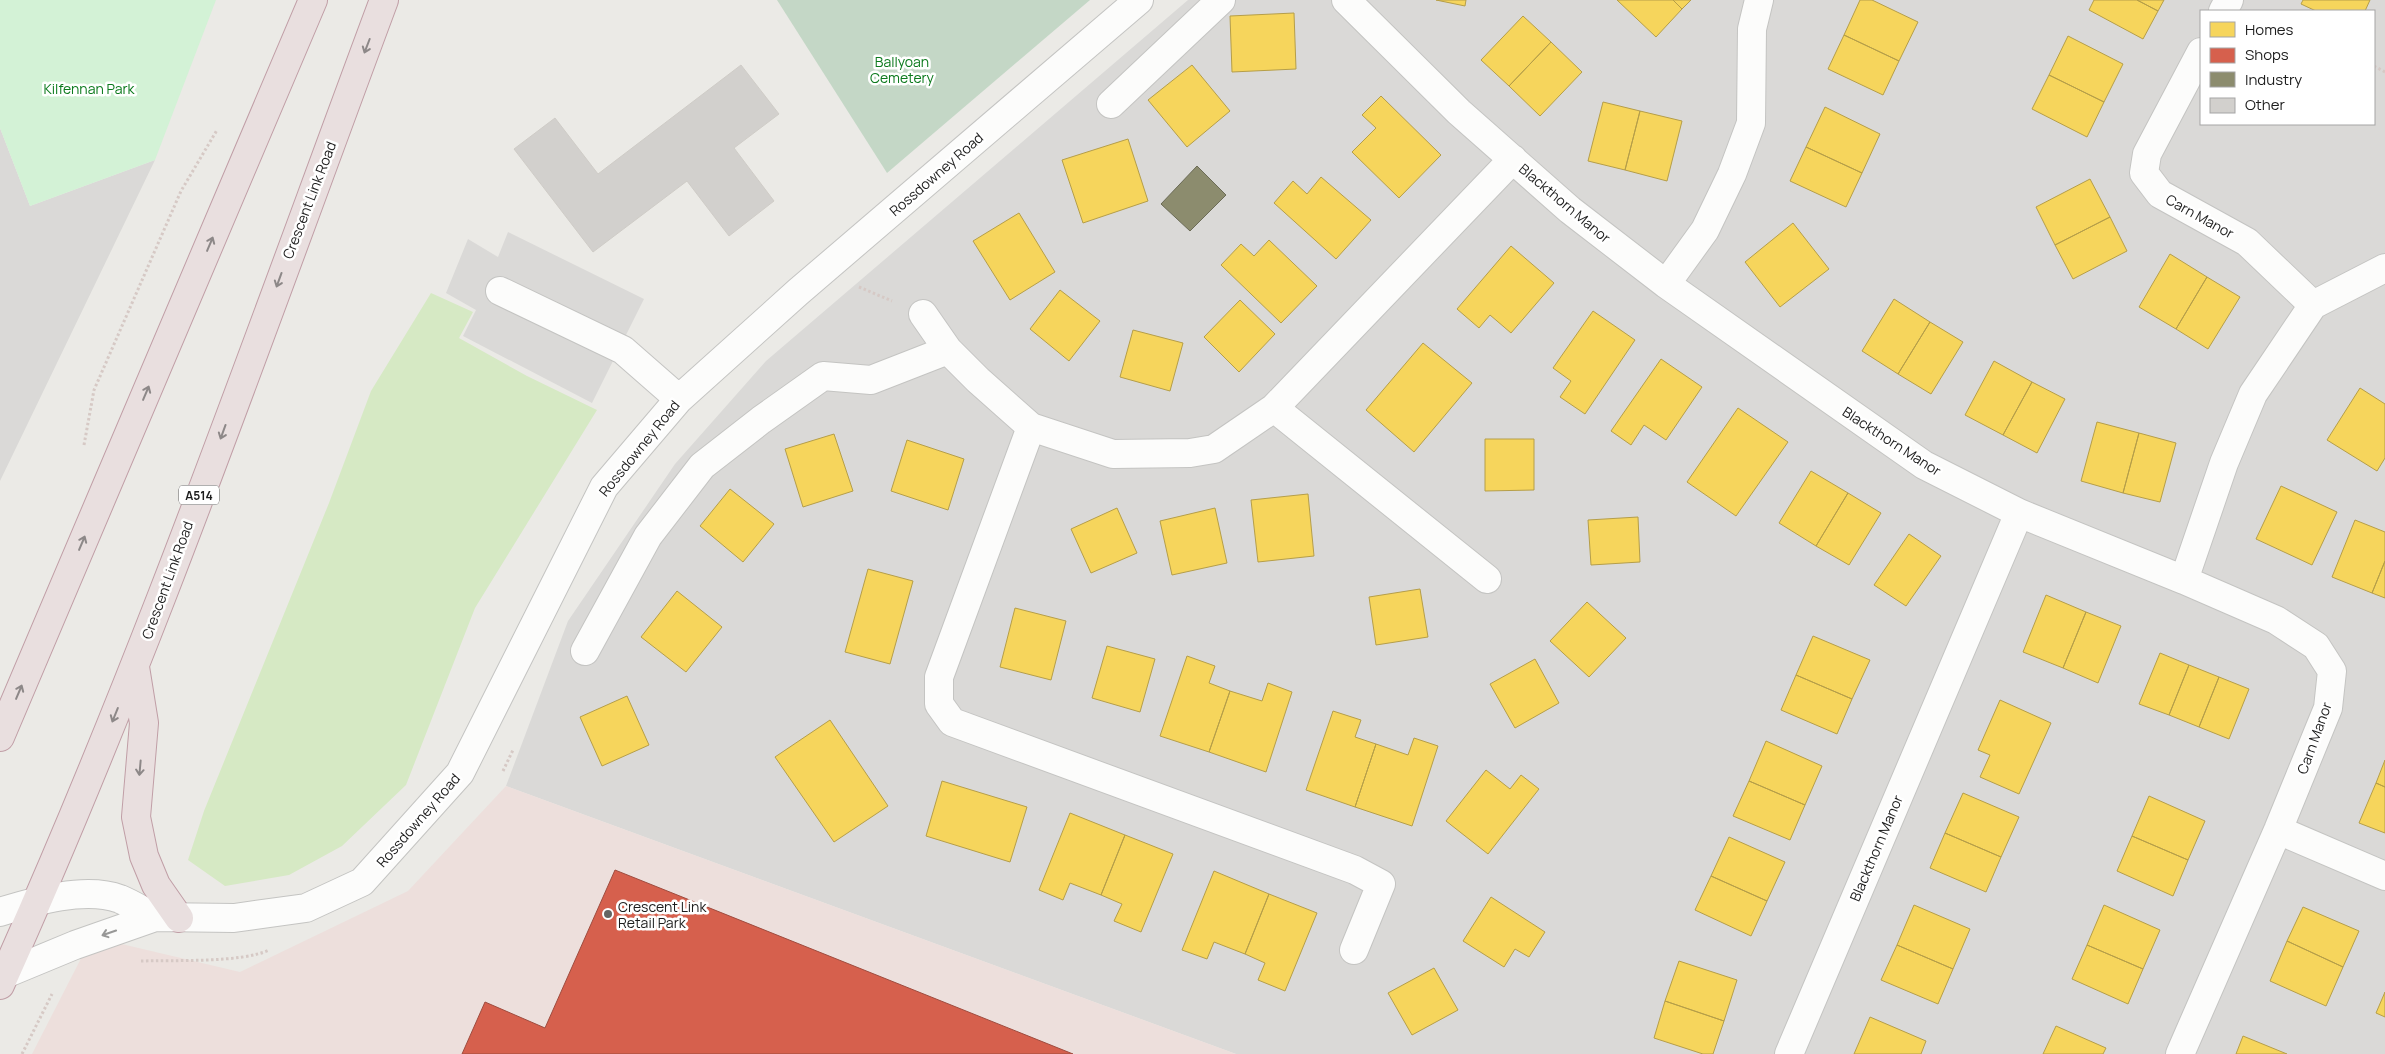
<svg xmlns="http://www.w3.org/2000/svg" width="2385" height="1054" viewBox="0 0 2385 1054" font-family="Manrope,sans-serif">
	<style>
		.residential { fill: #dad9d7; fill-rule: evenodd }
		.commercial { fill: #eddfdc }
		.grass { fill: #d6e9c4 }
		.cemetery { fill: #c4d7c6 }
		.park { fill: #d3f2d6 }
		.homes { fill: #f6d55c; stroke: #b59e49 }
		.shops { fill: #d6604d; stroke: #9e4c3f }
		.industry { fill: #8c8c6e; stroke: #6b6b56 }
		.building { fill: #d2d0cd; stroke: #cfccc7 }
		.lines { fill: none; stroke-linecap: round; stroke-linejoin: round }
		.street-casing { stroke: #c4c4c2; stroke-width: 30 }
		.highway-casing { stroke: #c09ea6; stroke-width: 30 }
		.path { stroke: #d6c9c5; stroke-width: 3; stroke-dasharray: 2.5 2.5; stroke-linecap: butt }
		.street { stroke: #fcfcfb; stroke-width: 28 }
		.highway { stroke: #e9dfdf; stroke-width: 28 }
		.oneway { stroke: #8d8888 }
		.oneway2 { stroke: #989897 }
		.poi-dot { fill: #656563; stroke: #fff; stroke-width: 2 }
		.labels { text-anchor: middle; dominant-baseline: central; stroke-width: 5; stroke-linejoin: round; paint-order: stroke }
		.shield { fill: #fff; stroke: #616161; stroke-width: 1 }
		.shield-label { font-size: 12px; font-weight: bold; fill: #1d1d1d }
		.park-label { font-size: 14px; fill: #0c7a1d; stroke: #fff }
		.street-label { font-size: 14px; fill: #1d1d1d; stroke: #fff }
		.poi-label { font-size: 14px; fill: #1d1d1d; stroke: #fff; text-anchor: start }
	</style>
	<rect width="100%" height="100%" fill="#ebeae6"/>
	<path class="residential" d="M1188,0H2385V1054H1236L506,786L568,621L675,464L766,361ZM2201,11H2374V124H2201Z
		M0,128L30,206L155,160L0,481Z
		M508,232L644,299L592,403L463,336L476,310L446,293L468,239L498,257Z"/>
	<path class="commercial" d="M506,786L1236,1054H32L92,937L240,972L408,891Z"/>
	<path class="grass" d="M431,293L473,312L459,338L527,376L597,410L475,608L406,785L342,846L289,875L225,886L188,860L204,811L329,503L371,391Z"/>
	<path class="cemetery" d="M777,0H1090L887,173Z"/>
	<path class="park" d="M0,0H216L155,160L30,206L0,128Z"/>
	<path class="homes" d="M1436,0H1466L1465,6Z
		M1617,0H1673L1682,9L1656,37Z
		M1673,0H1691L1682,9Z
		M1860,0H1872L1918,22L1899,61L1844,35Z
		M2094,0H2137L2158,11L2143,39L2089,10Z
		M2137,0H2164L2158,11Z
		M2303,0H2370L2365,11H2316L2301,4Z
		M1294,13L1296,69L1232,72L1230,16Z
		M1523,16L1551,42L1509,86L1481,60Z
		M1844,35L1899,61L1883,95L1828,69Z
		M2068,36L2123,64L2104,102L2049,75Z
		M1551,42L1582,72L1540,116L1509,86Z
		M1192,65L1230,111L1187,147L1148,100Z
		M2049,75L2104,102L2087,137L2032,109Z
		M1381,96L1441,155L1399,198L1352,152L1376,128L1362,115Z
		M1603,102L1640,111L1625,170L1588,161Z
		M1825,107L1880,134L1862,173L1806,147Z
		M1640,111L1682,121L1667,181L1625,170Z
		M1128,139L1148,201L1083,223L1062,160Z
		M1806,147L1862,173L1846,207L1790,181Z
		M1321,177L1371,220L1336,259L1274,203L1293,181L1307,194Z
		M2090,179L2110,217L2055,245L2036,207Z
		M1019,213L1055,272L1010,300L973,241Z
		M2110,217L2127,251L2073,279L2055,245Z
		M1793,223L1829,269L1780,307L1745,262Z
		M1269,240L1317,286L1281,323L1221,265L1241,244L1254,256Z
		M1511,246L1554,283L1511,333L1490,315L1479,328L1457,309Z
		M2170,254L2207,277L2176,329L2139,307Z
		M2207,277L2240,297L2208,349L2176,329Z
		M1060,290L1100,321L1069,361L1030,329Z
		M1894,299L1930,322L1898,374L1862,351Z
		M1240,300L1275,334L1239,372L1204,337Z
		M1593,311L1635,340L1585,414L1560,397L1571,381L1553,368Z
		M1930,322L1963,342L1931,394L1898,374Z
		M1133,330L1183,343L1170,391L1120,377Z
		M1423,343L1472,383L1414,452L1366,410Z
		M1661,359L1702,387L1666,440L1644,425L1631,445L1611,431Z
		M1994,361L2032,382L2003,435L1965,415Z
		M2032,382L2065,399L2037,453L2003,435Z
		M2360,388L2385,404V458L2377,471L2327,440Z
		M1738,408L1788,442L1736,516L1687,482Z
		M2097,422L2139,433L2123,493L2081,481Z
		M2139,433L2176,443L2160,502L2123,493Z
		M834,434L853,491L803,507L785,449Z
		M1485,439H1534V490L1485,491Z
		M907,440L964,459L948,510L891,491Z
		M1811,471L1848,493L1816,546L1779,523Z
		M2281,486L2337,512L2312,565L2256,539Z
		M730,489L774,524L743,562L700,526Z
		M1848,493L1881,513L1849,565L1816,546Z
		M1308,494L1314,556L1258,562L1251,500Z
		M1117,508L1137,553L1091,573L1071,529Z
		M1215,508L1227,563L1172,575L1160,521Z
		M1638,517L1640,562L1591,565L1588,520Z
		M2355,520L2385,532V561L2372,593L2332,577Z
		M1909,534L1941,556L1906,606L1874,585Z
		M2385,561V598L2372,593Z
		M868,569L913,581L890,664L845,652Z
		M1420,589L1428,637L1376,645L1369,597Z
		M677,591L722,627L686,672L641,637Z
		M2046,595L2086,612L2063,668L2023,652Z
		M1587,602L1626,638L1589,677L1550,641Z
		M1015,608L1066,621L1051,680L1000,667Z
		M2086,612L2121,626L2098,683L2063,668Z
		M1813,636L1870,660L1852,699L1796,675Z
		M1107,646L1155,659L1140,712L1092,698Z
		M2160,653L2189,665L2169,715L2139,704Z
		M1187,656L1215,666L1209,683L1230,691L1209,752L1160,736Z
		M1535,659L1559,703L1515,728L1490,684Z
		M2189,665L2219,677L2199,727L2169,715Z
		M1796,675L1852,699L1837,734L1781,710Z
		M2219,677L2249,689L2229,739L2199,727Z
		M1268,683L1292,692L1266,772L1209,752L1230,691L1262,701Z
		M627,696L649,745L602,766L580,717Z
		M2000,700L2051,723L2019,794L1980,777L1990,755L1978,750Z
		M1333,711L1361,720L1355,737L1376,744L1355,807L1306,790Z
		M830,720L888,806L834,842L775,757Z
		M1414,738L1438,746L1412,826L1355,807L1376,744L1408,755Z
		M1766,741L1822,766L1805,805L1749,781Z
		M2385,760V787L2376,783Z
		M1486,770L1510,789L1521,775L1539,789L1488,854L1446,821Z
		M942,781L1027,807L1010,862L926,836Z
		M1749,781L1805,805L1790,840L1733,816Z
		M2376,783L2385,787V833L2359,823Z
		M1963,793L2019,817L2001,857L1945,833Z
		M2149,796L2205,821L2188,860L2132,836Z
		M1070,813L1125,835L1101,895L1070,883L1063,900L1039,890Z
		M1945,833L2001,857L1986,892L1930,868Z
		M1125,835L1173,854L1141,932L1114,921L1122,904L1101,895Z
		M2132,836L2188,860L2173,896L2117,871Z
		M1729,837L1785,862L1767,901L1711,876Z
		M1214,871L1269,894L1245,954L1214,942L1207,959L1182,950Z
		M1711,876L1767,901L1751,936L1695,910Z
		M1269,894L1317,913L1285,991L1258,980L1265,963L1245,954Z
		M1491,897L1545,932L1529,957L1515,949L1504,967L1463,941Z
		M1914,905L1970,929L1953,969L1897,945Z
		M2104,905L2160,930L2143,969L2087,945Z
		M2303,907L2359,931L2343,967L2287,941Z
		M2287,941L2343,967L2326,1006L2270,981Z
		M1897,945L1953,969L1938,1004L1881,980Z
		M2087,945L2143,969L2128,1004L2072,979Z
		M1679,961L1737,980L1724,1021L1665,1001Z
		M1434,968L1458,1010L1412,1035L1388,993Z
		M2385,992V1017L2376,1013Z
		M1665,1001L1724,1021L1713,1054H1703L1654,1038Z
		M1870,1017L1926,1041L1921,1054H1854Z
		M2056,1026L2106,1048L2103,1054H2043Z
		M2243,1036L2287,1054H2236Z"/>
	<path class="shops" d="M615,870L1073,1054H462L485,1002L545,1028Z"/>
	<path class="industry" d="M1197,166L1226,195L1190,231L1161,204Z"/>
	<path class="building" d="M741,65L779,114L734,148L774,201L729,236L687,181L593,252L514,149L555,118L598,174Z"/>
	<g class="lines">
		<defs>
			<path id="street" d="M1346,0L1459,112L1570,210L1666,284L1924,465L2019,513L2184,580L2276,620L2316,646L2332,671L2328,708L2278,830L2180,1054
				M2223,11L2229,0
				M2201,52L2147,154L2144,173L2160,194L2247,242L2313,305
				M1111,104L1221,0
				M1666,284L1705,230L1732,174L1751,123L1752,29L1759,0
				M500,291L623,350L679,399
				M923,314L948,350L978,380L1031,427L1113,454L1190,453L1214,449L1274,408L1513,159
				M1274,408L1487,579
				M1031,427L939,677V704L952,722L1355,870L1381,884L1354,950
				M2184,580L2224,463L2253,394L2313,305L2385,268
				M585,651L648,536L702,466L761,420L823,376L871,380L948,350
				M2278,830L2385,876
				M0,912C35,901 85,886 120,899C132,904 143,911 155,917
				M5,974L75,945L155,917L234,918L306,908L362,882L460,773L604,487L679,399L798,292L1139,0
				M1789,1054L2019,513"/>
			<path id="highway" d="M135,667L144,723L136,817L144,856L156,885L179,918
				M0,737L313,0
				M0,985C145,664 261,330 384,0"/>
		</defs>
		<use href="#street" class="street-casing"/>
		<use href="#highway" class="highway-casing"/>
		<path class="path" d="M2374,66L2385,72
			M859,287L892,301
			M84,445L94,390L181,191L217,130
			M503,771L513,750
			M141,961C173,960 242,963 269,950
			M22,1054L52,994"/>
		<use href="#street" class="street"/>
		<use href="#highway" class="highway"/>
	</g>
	<defs><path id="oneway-shaft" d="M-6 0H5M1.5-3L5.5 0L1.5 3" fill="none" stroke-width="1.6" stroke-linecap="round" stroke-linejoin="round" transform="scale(1.25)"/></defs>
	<g class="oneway">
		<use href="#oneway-shaft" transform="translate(367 46) rotate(111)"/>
		<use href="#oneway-shaft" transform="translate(210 244) rotate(-67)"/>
		<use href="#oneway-shaft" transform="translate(279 280) rotate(110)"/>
		<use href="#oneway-shaft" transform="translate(146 393) rotate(-67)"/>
		<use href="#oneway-shaft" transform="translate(223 432) rotate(110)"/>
		<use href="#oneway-shaft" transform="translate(82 543) rotate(-67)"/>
		<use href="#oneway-shaft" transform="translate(19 692) rotate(-67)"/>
		<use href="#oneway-shaft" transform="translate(115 715) rotate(112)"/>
		<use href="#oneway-shaft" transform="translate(140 768) rotate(95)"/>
	</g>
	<use class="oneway2" href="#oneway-shaft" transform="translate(109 933) rotate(161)"/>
	<circle class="poi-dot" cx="608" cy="914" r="5"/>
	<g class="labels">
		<rect class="shield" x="179" y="485.5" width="40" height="19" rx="4"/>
		<g class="shield-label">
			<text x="199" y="495">A514</text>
		</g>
		<g class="park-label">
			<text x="902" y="61">Ballyoan<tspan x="902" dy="16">Cemetery</tspan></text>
			<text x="89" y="88">Kilfennan Park</text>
		</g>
		<g class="street-label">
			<text transform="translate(936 174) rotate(-41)">Rossdowney Road</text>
			<text transform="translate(309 200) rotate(-69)">Crescent Link Road</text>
			<text transform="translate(1565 203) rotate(40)">Blackthorn Manor</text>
			<text transform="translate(2200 216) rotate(29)">Carn Manor</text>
			<text transform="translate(1892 441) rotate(33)">Blackthorn Manor</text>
			<text transform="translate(639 448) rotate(-51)">Rossdowney Road</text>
			<text transform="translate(167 580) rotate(-70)">Crescent Link Road</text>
			<text transform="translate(2314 738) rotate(-70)">Carn Manor</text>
			<text transform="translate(418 820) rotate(-49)">Rossdowney Road</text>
			<text transform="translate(1876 848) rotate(-67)">Blackthorn Manor</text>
		</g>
		<g class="poi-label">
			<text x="618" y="906">Crescent Link<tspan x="618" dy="16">Retail Park</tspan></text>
		</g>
	</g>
	<rect x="2200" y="10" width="175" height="115" fill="#ffffff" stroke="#a5a5a5"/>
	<rect x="2210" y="22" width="25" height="15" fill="#f6d55c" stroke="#a5a5a5"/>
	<text x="2245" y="35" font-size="15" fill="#1d1d1d">Homes</text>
	<rect x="2210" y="48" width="25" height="15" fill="#d6604d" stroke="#a5a5a5"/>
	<text x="2245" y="60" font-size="15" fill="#1d1d1d">Shops</text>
	<rect x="2210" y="72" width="25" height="15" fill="#8c8c6e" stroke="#a5a5a5"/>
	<text x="2245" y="85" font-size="15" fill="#1d1d1d">Industry</text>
	<rect x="2210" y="98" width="25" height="15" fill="#d2d0cd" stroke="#a5a5a5"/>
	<text x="2245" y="110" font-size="15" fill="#1d1d1d">Other</text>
</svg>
